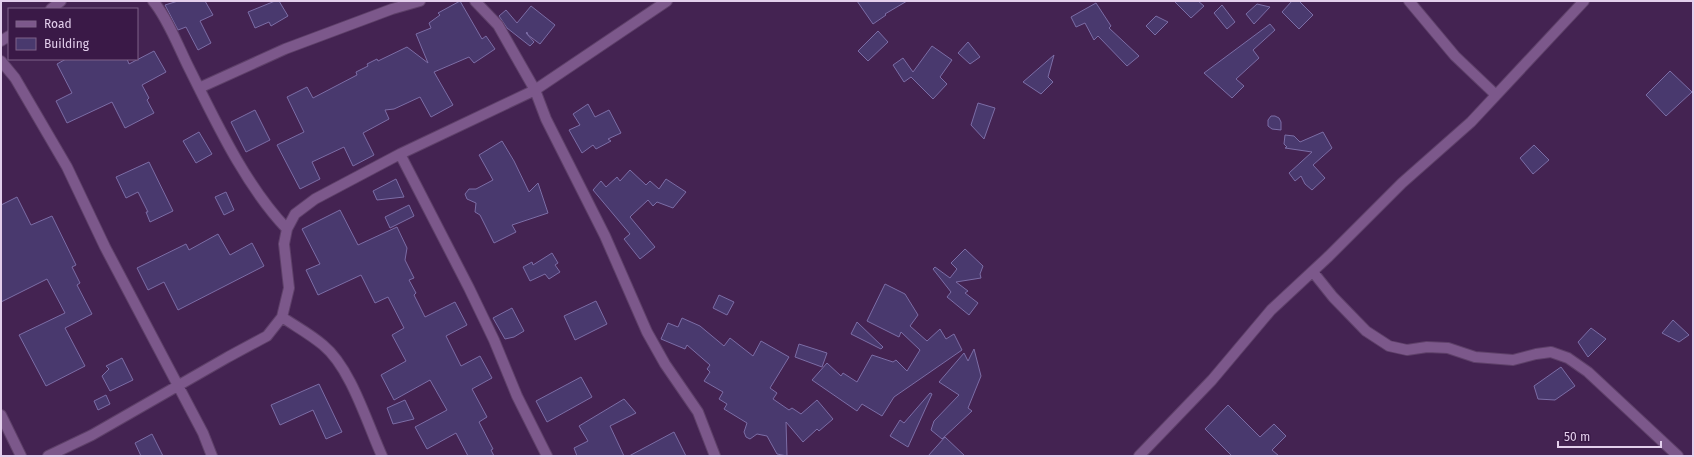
<svg xmlns="http://www.w3.org/2000/svg" width="1694" height="457" viewBox="0 0 1694 457" font-family="'Fira Sans',sans-serif">
	<style>
		.building { fill: #49396e; stroke: #7c6da6 }
		.lines { fill: none; stroke-linecap: round; stroke-linejoin: round }
		.minor-casing { stroke: #5e4069; stroke-width: 12 }
		.minor { stroke: #7c588b; stroke-width: 10 }
	</style>
	<rect width="100%" height="100%" fill="#442352"/>
	<path class="building" d="M178,1H205L213,15L200,21L211,43L198,50L186,27L178,30L165,5Z
		M275,1H279L288,16L271,26L269,22L255,28L248,12Z
		M460,1L482,39L486,36L495,49L474,63L469,57L434,72L453,105L431,117L420,97L394,109L385,110L389,119L363,133L374,155L353,166L344,147L312,162L320,179L300,189L277,145L304,132L287,97L307,87L313,98L357,75L356,72L368,66L367,64L377,59L378,61L407,47L428,63L416,34L431,28L429,23L440,15L438,13Z
		M857,1H907L885,14L886,15L873,24Z
		M1174,1H1198L1204,6L1191,18Z
		M1292,1H1299L1313,15L1299,29L1282,12Z
		M1096,3L1111,26L1109,28L1139,56L1127,66L1098,36L1094,40L1085,23L1076,27L1071,17Z
		M1257,4L1270,7L1254,24L1246,14Z
		M1222,5L1235,22L1227,29L1214,13Z
		M531,6L555,25L540,44L528,35L527,32L526,33L534,42L530,46L507,28L499,16L506,10L517,23Z
		M1156,16L1168,22L1155,35L1146,26Z
		M1270,24L1275,30L1253,50L1259,58L1236,79L1244,86L1232,98L1204,73Z
		M878,31L888,42L868,61L858,51Z
		M968,42L980,57L970,64L958,53Z
		M932,46L952,60L940,77L947,84L933,99L911,77L904,82L893,65L903,58L913,72Z
		M154,51L166,72L142,85L149,98L147,100L154,113L125,128L112,102L67,123L56,101L72,93L57,64L66,59H127L129,64Z
		M1054,55L1048,77L1053,82L1041,94L1023,82Z
		M1670,71L1692,92L1666,116L1646,95Z
		M978,103L995,108L984,139L971,125Z
		M588,104L595,117L609,110L621,133L608,139L611,141L596,149L593,145L582,153L569,130L580,125L573,114Z
		M255,110L270,140L246,152L231,122Z
		M1271,116H1275L1279,118L1281,122V130L1272,129L1268,126V120Z
		M199,132L212,154L196,163L183,141Z
		M1323,132L1332,148L1313,165L1325,178L1312,190L1305,184L1301,176L1295,181L1289,173L1312,152L1285,148L1287,147L1284,144L1285,135L1294,136L1300,142Z
		M502,141L514,161L529,192L538,183L548,213L512,225L516,232L494,243L480,215L475,212L476,203L467,199L465,194L469,189H476L493,180L479,155Z
		M1534,145L1549,160L1533,174L1520,158Z
		M149,162L173,211L150,222L146,212H148L138,192L126,198L116,177Z
		M630,170L646,185L650,181L659,189L666,179L686,192L673,208L657,202L653,206L648,200L632,215L630,217L655,247L640,259L624,239L630,234L593,190L601,181L606,187L617,177L620,181Z
		M396,179L404,197L377,200L373,191Z
		M226,192L234,210L224,215L215,197Z
		M17,197L31,225L52,216L76,265L72,267L80,283L77,285L92,314L65,328L85,366L46,386L19,335L65,313L47,279L1,302V205Z
		M409,205L414,216L390,228L385,217Z
		M340,210L358,245L397,227L407,248L405,260L414,278L409,280L416,293L414,295L425,317L455,302L467,325L446,336L461,366L480,356L492,378L472,389L487,417L479,422L493,449L491,450L494,456H468L456,433L427,449L415,427L447,410L430,380L394,400L381,375L406,361L392,335L404,328L388,297L375,303L361,275L318,295L306,270L320,264L302,229Z
		M218,234L230,255L252,243L264,266L178,310L164,282L148,290L137,268L186,244L189,250Z
		M965,249L983,266L980,274L981,278L956,282L968,291L965,293L978,303L969,315L947,297L951,292L933,269L935,267L950,278L957,269L951,263Z
		M552,253L558,263L555,265L560,272L549,279L545,274L530,281L523,267L532,262L533,265Z
		M885,284L905,294L918,315L910,326L927,341L940,329L946,339L954,334L962,350L894,397L882,416L862,404L857,411L812,380L827,363L841,376L843,373L857,382L872,355L893,362L896,360L907,371L920,350L901,332L899,337L867,321Z
		M719,295L734,302L727,315L713,308Z
		M596,301L607,324L575,340L564,316Z
		M512,308L524,331L514,337L505,339L493,318Z
		M682,318L700,326L724,346L730,338L753,356L761,341L789,357L770,388L777,393L773,399L789,410L792,408L801,414L817,400L833,419L819,431L817,429L803,442L786,422L787,456L777,454L767,436L757,434L750,439L746,437L744,432L747,423L724,409L727,404L719,399L723,392L704,381L710,372L707,369L710,365L687,345L685,349L661,339L668,323L678,327Z
		M1673,320L1689,335L1679,342L1662,333Z
		M857,322L883,347L881,349L851,334Z
		M1591,328L1606,339L1588,357L1578,342Z
		M799,344L827,353L822,367L795,357Z
		M974,349L981,376L968,408L972,411L942,439L931,430L934,421L959,395L939,382L964,353L968,361Z
		M122,358L133,380L110,391L102,376L109,369L106,366Z
		M1561,367L1575,386L1555,400L1538,399L1534,386Z
		M581,377L592,397L547,422L536,401Z
		M319,384L342,432L326,439L313,410L280,425L271,405Z
		M930,393L932,394L908,447L890,436L900,420L904,423Z
		M106,395L110,404L98,410L94,401Z
		M624,399L636,413L610,426L624,456H577L574,448L588,441L579,426Z
		M405,400L414,419L393,424L387,408Z
		M1228,405L1260,437L1274,424L1286,436L1272,450L1279,456H1232L1205,429Z
		M674,432L686,456H629Z
		M152,434L163,456H141L135,443Z
		M945,437L965,456H928Z"/>
	<g class="lines">
		<defs>
			<path id="minor" d="M153,1C167,17 179,48 189,68C216,122 245,185 287,229
				M475,1L498,25L535,90L546,119L605,236L647,332L665,364L698,412L715,456
				M1409,1L1455,56L1496,95
				M51,9L61,1
				M1,41L9,36
				M1,61L15,78L67,167L105,247L203,433L212,456
				M199,88L285,49L392,9L420,1
				M400,154L469,288L494,340L517,396L547,456
				M1313,272L1333,297L1366,331L1389,346L1407,350L1427,347L1448,348L1475,357L1513,360L1536,354L1551,352L1568,358L1588,372L1678,456
				M282,317C295,326 310,334 323,345C351,368 367,423 382,456
				M1,415L21,456
				M48,456L92,435L228,357L267,336L282,317L289,288L284,244L287,229L295,214L315,199L400,154L535,90L667,1
				M1139,456L1212,380L1271,310L1329,256L1402,183L1471,122L1584,1"/>
		</defs>
		<use href="#minor" class="minor-casing"/>
		<use href="#minor" class="minor"/>
	</g>
	<rect width="1694" height="457" fill="none" stroke="#e3cfec" stroke-width="4"/>
	<rect x="8" y="8" width="130" height="52" fill="#3a1947" stroke="#7e6289"/>
	<rect x="16" y="21" width="20" height="6" fill="#7c588b" stroke="#7e6289"/>
	<text x="44" y="28" font-size="12" fill="#e3cfec">Road</text>
	<rect x="16" y="38" width="20" height="12" fill="#49396e" stroke="#7e6289"/>
	<text x="44" y="48" font-size="12" fill="#e3cfec">Building</text>
	<path d="M1558 441v6h103v-6" fill="none" stroke="#e3cfec" stroke-width="2"/>
	<text x="1564" y="441" font-size="12" fill="#e3cfec" stroke="#3a1947" stroke-width="3" paint-order="stroke">50 m</text>
</svg>
